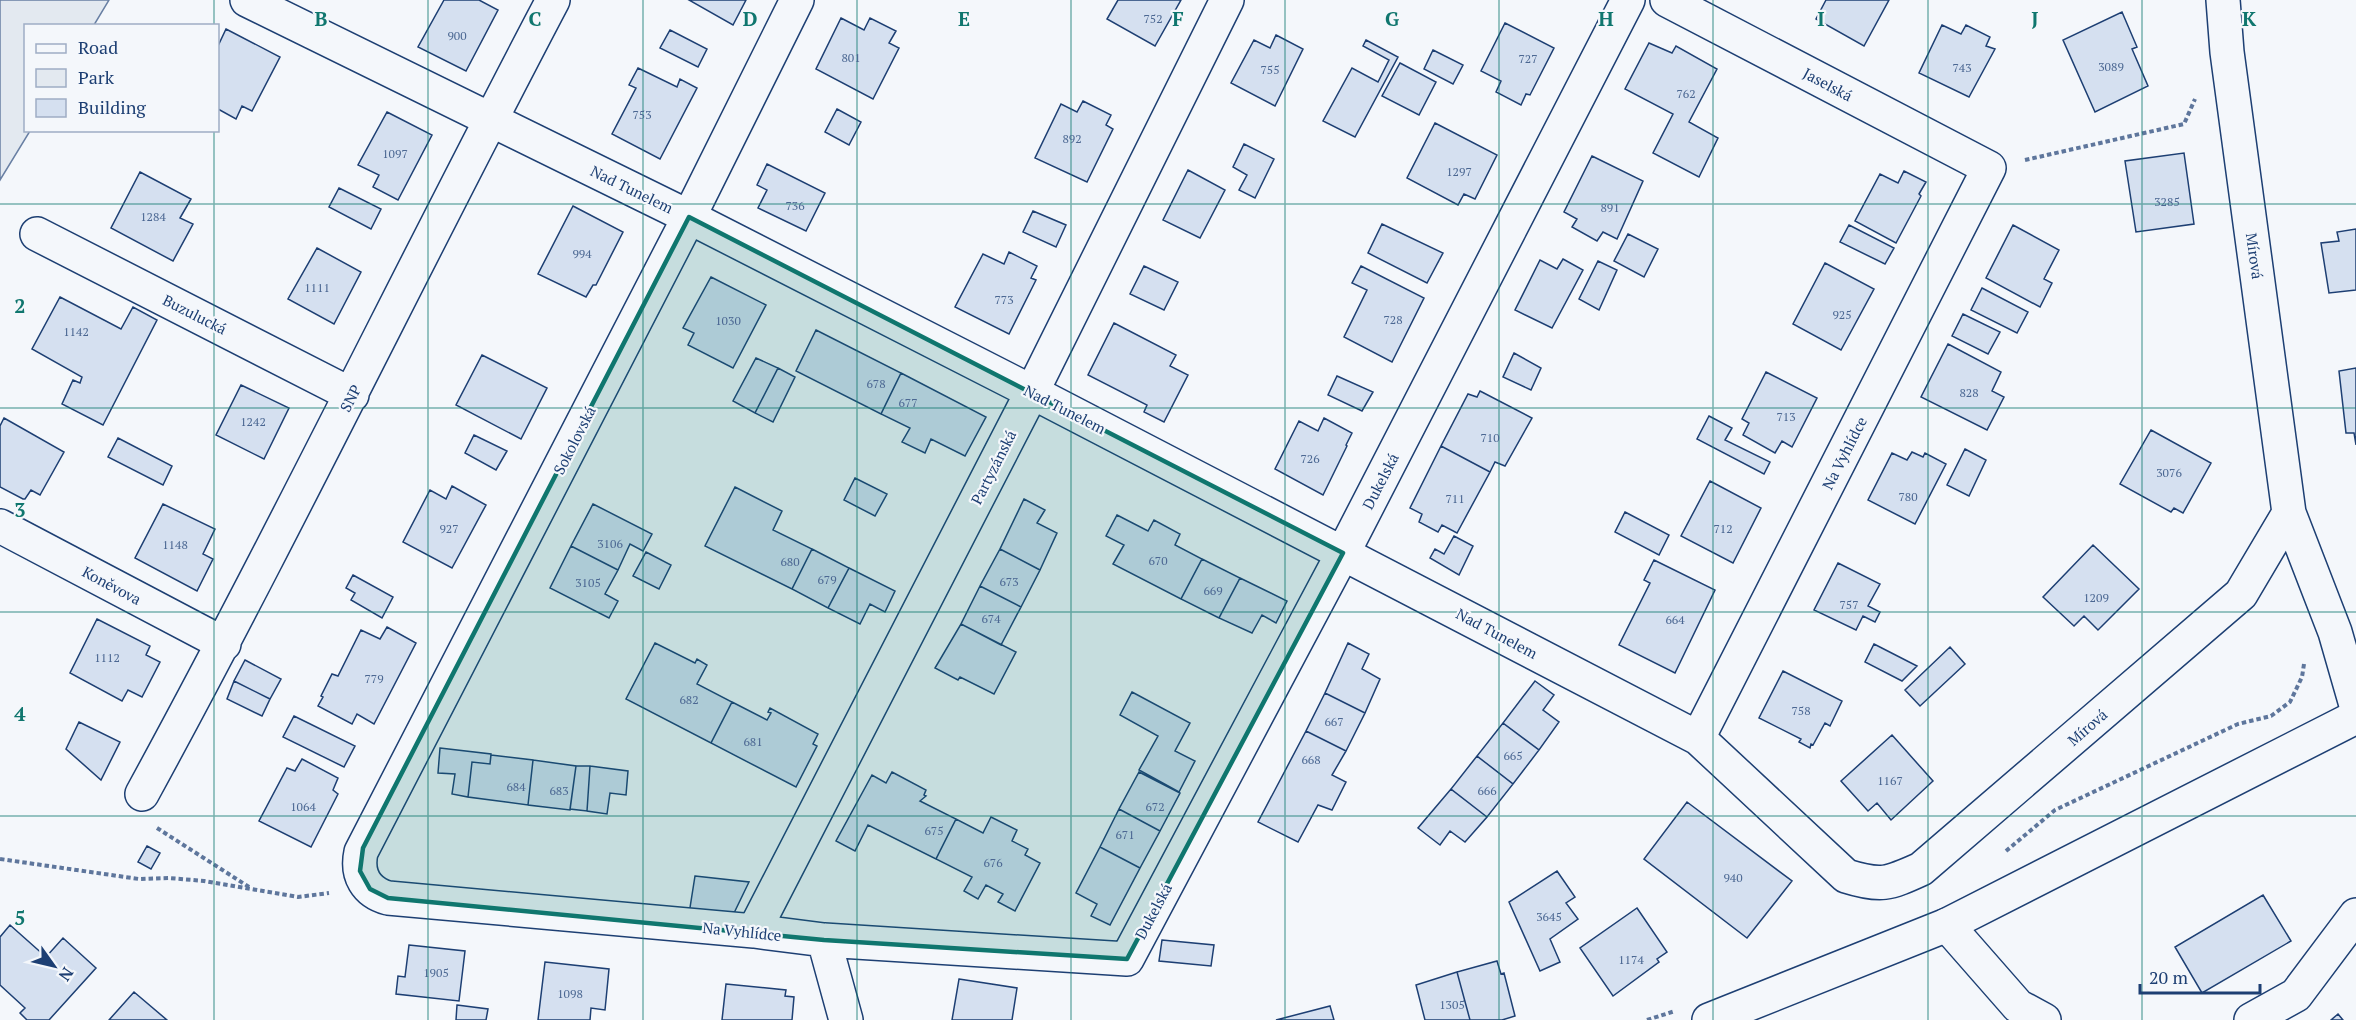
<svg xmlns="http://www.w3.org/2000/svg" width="2356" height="1020" viewBox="0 0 2356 1020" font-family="'PT Serif',serif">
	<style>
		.green { fill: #e3e9f0; stroke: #687fa3; stroke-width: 1.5 }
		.building { fill: #d5e0f0; stroke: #1d3f73; stroke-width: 1.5 }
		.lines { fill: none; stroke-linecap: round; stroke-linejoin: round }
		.street-casing { stroke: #1d3f73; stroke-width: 36 }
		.secondary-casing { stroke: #1d3f73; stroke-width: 36 }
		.path { stroke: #5e769c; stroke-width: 4; stroke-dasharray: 4.5 3; stroke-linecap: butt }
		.street { stroke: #f4f7fb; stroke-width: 33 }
		.secondary { stroke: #f4f7fb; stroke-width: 33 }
		.marked { fill: #0f766e; fill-opacity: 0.2; stroke: #0f766e; stroke-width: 4.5; stroke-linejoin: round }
		.grid { fill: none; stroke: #0f766e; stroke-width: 1.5; stroke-opacity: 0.55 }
		.labels { text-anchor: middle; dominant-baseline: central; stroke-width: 4.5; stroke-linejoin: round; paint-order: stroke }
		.number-label { font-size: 12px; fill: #4b6792 }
		.street-label { font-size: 15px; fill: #1d3f73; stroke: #f4f7fb }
		.grid-label { font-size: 20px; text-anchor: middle; font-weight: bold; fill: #0f766e; stroke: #f4f7fb; stroke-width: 4.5; stroke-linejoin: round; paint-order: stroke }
	</style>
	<rect width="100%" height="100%" fill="#f4f7fb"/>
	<path class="green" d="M0,0H109L94,25L26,26V130L30,131L0,180Z"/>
	<path class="building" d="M444,0H479L498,10L466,71L418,47Z
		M689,0H746L733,25Z
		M1118,0H1181L1155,46L1107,19Z
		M1826,0H1889L1864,46L1816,19Z
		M2122,12L2137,47L2132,49L2148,86L2095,112L2063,40Z
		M841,18L864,30L870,18L896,31L889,43L899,48L873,99L816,69Z
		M1505,23L1554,48L1530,95L1526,94L1521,105L1496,92L1501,81L1481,71Z
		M1942,25L1961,34L1966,25L1990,37L1986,46L1995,49L1969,97L1919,73Z
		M226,29L280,57L252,111L242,106L236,119L218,109V46Z
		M670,30L707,49L698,67L660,48Z
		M1276,35L1303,49L1275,106L1231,83L1254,40L1270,48Z
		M1366,40L1398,57L1355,137L1323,121L1352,68L1378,82L1389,60L1363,46Z
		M1649,43L1672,53L1676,46L1717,69L1689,122L1718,138L1699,177L1653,153L1673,114L1625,89Z
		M1433,50L1463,65L1453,84L1424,69Z
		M1400,63L1436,82L1419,115L1382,96Z
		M638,68L677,87L680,79L697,88L660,159L612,134L636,88L629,85Z
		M1083,101L1111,115L1106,125L1113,129L1087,182L1035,158L1061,104L1077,112Z
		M837,109L861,122L849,145L825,132Z
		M387,112L432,135L398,200L373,187L379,175L358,165Z
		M1435,123L1497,155L1475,199L1464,194L1458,205L1407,178Z
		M1244,144L1274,159L1255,198L1239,190L1247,175L1233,167Z
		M2184,153L2194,224L2136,232L2125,161Z
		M1592,156L1643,181L1617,239L1603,232L1597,241L1572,227L1577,219L1564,212Z
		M767,164L825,193L806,231L758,208L767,190L757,185Z
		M1188,170L1225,190L1200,238L1163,220Z
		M1904,171L1926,182L1919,194L1921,196L1896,243L1855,221L1880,174L1898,183Z
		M140,172L191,199L180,218L193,224L173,261L111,228Z
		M339,188L381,209L371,229L329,207Z
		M573,206L623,232L596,285H593L586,297L538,274Z
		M1033,211L1066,225L1056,247L1023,232Z
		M1382,224L1443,253L1427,283L1368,253Z
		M1849,225L1894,248L1885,264L1840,242Z
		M2013,225L2059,250L2044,279L2052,283L2040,307L1986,278Z
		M2356,229V290L2329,293L2321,243L2339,241L2337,232Z
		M1628,234L1658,249L1644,277L1614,261Z
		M317,248L361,272L334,324L288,299Z
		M1009,252L1037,266L1031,278L1036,280L1009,334L955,307L983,254L1004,264Z
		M1563,259L1583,270L1552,328L1515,310L1540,260L1557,269Z
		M1598,261L1617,270L1599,310L1579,299Z
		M1825,263L1874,289L1841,350L1793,324Z
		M1144,266L1178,282L1164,310L1130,294Z
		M1361,266L1424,298L1392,362L1344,337L1367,290L1352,283Z
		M711,277L766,305L733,368L688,345L694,333L683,328Z
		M1982,288L2028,312L2017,333L1971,310Z
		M60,297L121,329L133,307L157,320L103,425L62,404L73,380L80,383L82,377L32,349Z
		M1963,314L2000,332L1988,354L1952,336Z
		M1114,323L1176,355L1170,366L1188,375L1164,422L1144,412L1147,405L1088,375Z
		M816,330L901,373L881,414L796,371Z
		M1948,344L2001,372L1992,391L2004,397L1987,430L1921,397Z
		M1514,353L1541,368L1531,390L1503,377Z
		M482,355L547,388L521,439L456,405Z
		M756,358L778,368L755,413L733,401Z
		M778,368L795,377L773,422L755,413Z
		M2356,368V445L2354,433H2346L2339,371Z
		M1766,372L1817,398L1792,447L1782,441L1775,453L1743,435L1749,423L1742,419Z
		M901,373L986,417L965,456L931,439L925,453L902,442L910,428L881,414Z
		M1337,376L1373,392L1362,411L1328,395Z
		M241,385L289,408L264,459L216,435Z
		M1480,391L1532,418L1505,466L1495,462L1490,472L1441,446L1468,394L1477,397Z
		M1709,416L1732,428L1725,440L1770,462L1764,474L1697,439Z
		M4,418L64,452L40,495L31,490L25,499H23L0,487V426Z
		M1324,418L1352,433L1346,445L1347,446L1323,495L1275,469L1299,421L1318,431Z
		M2151,430L2211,463L2183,513L2174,508L2171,512L2120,484Z
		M474,435L507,451L496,470L465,453Z
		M118,438L172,466L163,485L108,457Z
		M1441,446L1490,472L1457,533L1442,525L1438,532L1419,522L1422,514L1410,508Z
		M1965,449L1986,460L1969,496L1947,485Z
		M1912,452L1923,457L1925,453L1946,464L1915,524L1868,500L1892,453L1907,460Z
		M855,478L887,494L875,516L844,500Z
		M1710,481L1761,508L1733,563L1681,536Z
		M452,486L486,505L452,568L403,542L430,490L446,499Z
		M735,487L782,511L773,530L812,549L792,589L705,546Z
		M1024,499L1045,510L1037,523L1057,533L1040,570L1000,549Z
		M163,504L215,529L203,554L213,559L197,591L135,558Z
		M593,504L652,534L643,551L630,544L618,570L571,546Z
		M1625,512L1669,535L1659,555L1615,532Z
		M1117,515L1148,531L1154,520L1180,534L1175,545L1202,559L1181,599L1113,564L1124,545L1106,536Z
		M1454,536L1473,546L1459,575L1430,558L1435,549L1444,554Z
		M2093,545L2139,589L2098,630L2084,616L2074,626L2043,597Z
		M571,546L618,570L605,594L618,601L609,618L550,588Z
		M812,549L849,568L828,608L792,589Z
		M1000,549L1040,570L1021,607L980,586Z
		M646,552L671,565L659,589L633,576Z
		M1202,559L1240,578L1219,618L1181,599Z
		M1654,560L1715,590L1675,673L1619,645L1650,583L1644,580Z
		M1838,563L1880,584L1868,606L1880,612L1875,622L1863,616L1856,630L1814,610Z
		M849,568L895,591L885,612L870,604L860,624L828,608Z
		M353,575L393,597L382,618L351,600L355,593L346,588Z
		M1240,578L1287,601L1276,623L1262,615L1252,633L1219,618Z
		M980,586L1021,607L1001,645L961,624Z
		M97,619L150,646L146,655L160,662L142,697L128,690L122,701L70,673Z
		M961,624L1016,652L994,694L960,677L958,680L935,668Z
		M387,627L416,643L374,724L357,714L352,724L318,706L323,697L321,696L332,674L338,676L361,630L380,639Z
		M655,643L695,663L697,659L707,665L697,684L732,702L711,743L626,699Z
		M1348,643L1369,654L1362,669L1380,679L1365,713L1325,693Z
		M1874,644L1917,666L1902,681L1865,662Z
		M1950,647L1965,664L1920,706L1905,690Z
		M245,660L281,679L270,699L234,681Z
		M1783,671L1842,701L1830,726L1825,723L1813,745L1811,744L1810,748L1799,742L1801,739L1759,718Z
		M234,681L270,699L262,716L227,699Z
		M1535,681L1554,695L1543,710L1559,722L1539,750L1503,723Z
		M1132,692L1190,723L1175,751L1195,761L1179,792L1139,770L1158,736L1120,715Z
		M1325,693L1365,713L1346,751L1306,731Z
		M732,702L767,720L771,713L768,712L770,708L818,734L813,744L817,746L796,787L711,743Z
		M294,716L355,746L344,767L283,737Z
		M79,722L120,742L101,780L66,749Z
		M1503,723L1539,750L1513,784L1477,756Z
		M1306,731L1346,751L1332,775L1346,782L1332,810L1318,805L1298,842L1258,822Z
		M1892,735L1933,781L1891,820L1877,803L1868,811L1841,781Z
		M440,748L491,754L490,764L472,762L468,797L452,794L455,774L438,773Z
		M491,755L533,760L528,805L468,797L472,762L490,764Z
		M1477,756L1513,784L1487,817L1451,789Z
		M302,759L338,778L333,790L338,794L311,847L259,821L287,768L295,771Z
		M533,760L576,766L570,810L528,805Z
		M576,766H590L587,811L570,809Z
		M590,766L628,771L626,795L610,793L607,814L587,811Z
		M892,772L926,790L924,795L926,796L920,801L956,819L936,859L868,825L855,851L836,841L872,775L886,783Z
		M1139,772L1180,793L1160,831L1119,809Z
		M1451,789L1487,817L1465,842L1450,831L1440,845L1418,828Z
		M1687,802L1792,881L1747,938L1644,859Z
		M1119,809L1160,831L1140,868L1100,847Z
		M991,817L1017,830L1012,841L1028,849L1025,855L1040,863L1015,911L998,902L1003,894L986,885L978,899L964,891L972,877L936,859L956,819L983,833Z
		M147,846L160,853L151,869L138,862Z
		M1100,847L1140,868L1110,925L1091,916L1097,904L1076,893Z
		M1557,871L1575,897L1566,903L1578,919L1550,939L1560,962L1540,971L1509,902Z
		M695,876L749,882L734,913L689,914Z
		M2263,895L2291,941L2202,993L2175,947Z
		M1637,908L1667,952L1657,959L1659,962L1613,996L1580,948Z
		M10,925L46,957L63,938L96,968L49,1020H27L20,1013L25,1008L0,985V937Z
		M1162,940L1214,945L1211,966L1159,961Z
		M409,945L465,951L459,1001L396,994L398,976L405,977Z
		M1497,961L1501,974L1504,973L1515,1016L1502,1020H1470L1457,972Z
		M545,962L609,969L605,1010L591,1008L590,1020H538Z
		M1457,972L1470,1020H1425L1416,985Z
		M959,979L1017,988L1012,1020H952Z
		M726,984L786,990L785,996L794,997L792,1020H722Z
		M134,992L167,1020H109Z
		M457,1005L488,1009L486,1020H456Z
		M1330,1006L1334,1020H1276Z
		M2338,1014L2343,1020H2331Z"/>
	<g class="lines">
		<defs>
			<path id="street" d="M247,0L689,217L1032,392L1698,738L1846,876C1881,887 1888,884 1921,869L2241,594L2289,513
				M797,0L689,217L361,852C356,875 366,892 388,898L754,931L824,940L1127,959L1343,553L1628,0
				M1667,0L1989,168L1698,738
				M2223,0L2227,52L2289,513L2335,632L2356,705
				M37,234L352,395
				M0,526L224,644
				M142,794C285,532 414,264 553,0
				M1947,925L2018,1006L2044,1020
				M754,931L1032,392L1227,0
				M824,940L846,1020
				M2251,1020L2296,995L2356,915"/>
			<path id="secondary" d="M1709,1020L1947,925L2356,717"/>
		</defs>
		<use href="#street" class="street-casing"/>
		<use href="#secondary" class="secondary-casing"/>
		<path class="path" d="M2025,160L2184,124L2195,99
			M157,828L249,887
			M2006,851L2055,810L2238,724L2271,716L2290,702L2302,677L2304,664
			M0,859L139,879L169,878L204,881L298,897L329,893
			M1647,1020L1675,1011"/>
		<use href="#street" class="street"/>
		<use href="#secondary" class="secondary"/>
	</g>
	<path class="marked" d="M689,217L1343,553L1127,959L824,940L388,898L370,889L360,871L363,848Z"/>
	<path class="grid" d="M214,0V26M428,0V1020M643,0V1020M857,0V1020M1071,0V1020M1285,0V1020M1499,0V1020M1713,0V1020M1928,0V1020M2142,0V1020M214,130V1020M0,204H2356M0,408H2356M0,612H2356M0,816H2356"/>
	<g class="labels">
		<g class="number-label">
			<text x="1153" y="18">752</text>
			<text x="457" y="35">900</text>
			<text x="851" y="57">801</text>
			<text x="1528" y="58">727</text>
			<text x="2111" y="66">3089</text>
			<text x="1962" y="67">743</text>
			<text x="1270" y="69">755</text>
			<text x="1686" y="93">762</text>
			<text x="642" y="114">753</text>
			<text x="1072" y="138">892</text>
			<text x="395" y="153">1097</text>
			<text x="1459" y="171">1297</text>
			<text x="2167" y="201">3285</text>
			<text x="795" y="205">736</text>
			<text x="1610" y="207">891</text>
			<text x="153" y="216">1284</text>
			<text x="582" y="253">994</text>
			<text x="317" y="287">1111</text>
			<text x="1004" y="299">773</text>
			<text x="1842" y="314">925</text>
			<text x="1393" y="319">728</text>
			<text x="728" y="320">1030</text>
			<text x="76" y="331">1142</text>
			<text x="876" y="383">678</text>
			<text x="1969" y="392">828</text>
			<text x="908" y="402">677</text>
			<text x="1786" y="416">713</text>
			<text x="253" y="421">1242</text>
			<text x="1490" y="437">710</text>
			<text x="1310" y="458">726</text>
			<text x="2169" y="472">3076</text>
			<text x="1908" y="496">780</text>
			<text x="1455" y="498">711</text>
			<text x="449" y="528">927</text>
			<text x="1723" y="528">712</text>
			<text x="610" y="543">3106</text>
			<text x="175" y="544">1148</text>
			<text x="1158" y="560">670</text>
			<text x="790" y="561">680</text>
			<text x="827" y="579">679</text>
			<text x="1009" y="581">673</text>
			<text x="588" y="582">3105</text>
			<text x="1213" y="590">669</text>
			<text x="2096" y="597">1209</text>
			<text x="1849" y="604">757</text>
			<text x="991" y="618">674</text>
			<text x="1675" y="619">664</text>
			<text x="107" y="657">1112</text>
			<text x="374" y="678">779</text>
			<text x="689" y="699">682</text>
			<text x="1801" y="710">758</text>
			<text x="1334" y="721">667</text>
			<text x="753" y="741">681</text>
			<text x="1513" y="755">665</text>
			<text x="1311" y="759">668</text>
			<text x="1890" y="780">1167</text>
			<text x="516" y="786">684</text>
			<text x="559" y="790">683</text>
			<text x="1487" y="790">666</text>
			<text x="303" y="806">1064</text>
			<text x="1155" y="806">672</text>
			<text x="934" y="830">675</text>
			<text x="1125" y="834">671</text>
			<text x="993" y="862">676</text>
			<text x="1733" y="877">940</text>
			<text x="1549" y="916">3645</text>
			<text x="1631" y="959">1174</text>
			<text x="436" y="972">1905</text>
			<text x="570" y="993">1098</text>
			<text x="1452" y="1004">1305</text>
		</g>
		<g class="street-label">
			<text transform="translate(1828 84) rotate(28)">Jaselská</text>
			<text transform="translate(632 189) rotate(26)">Nad Tunelem</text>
			<text transform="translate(2255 256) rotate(82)">Mírová</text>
			<text transform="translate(195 314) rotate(27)">Buzulucká</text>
			<text transform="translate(350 398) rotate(-63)">SNP</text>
			<text transform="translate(1065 409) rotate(27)">Nad Tunelem</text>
			<text transform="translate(574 440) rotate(-63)">Sokolovská</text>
			<text transform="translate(1844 453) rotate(-63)">Na Vyhlídce</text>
			<text transform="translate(993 467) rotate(-63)">Partyzánská</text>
			<text transform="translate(1380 481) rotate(-63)">Dukelská</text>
			<text transform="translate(112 585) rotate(28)">Koněvova</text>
			<text transform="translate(1497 633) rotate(28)">Nad Tunelem</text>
			<text transform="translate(2087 727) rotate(-41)">Mírová</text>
			<text transform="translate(1153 911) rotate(-62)">Dukelská</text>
			<text transform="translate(742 931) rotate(6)">Na Vyhlídce</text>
		</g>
	</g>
	<g class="grid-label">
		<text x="321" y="26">B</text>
		<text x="535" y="26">C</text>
		<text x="750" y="26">D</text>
		<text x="964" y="26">E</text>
		<text x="1178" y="26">F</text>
		<text x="1392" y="26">G</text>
		<text x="1606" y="26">H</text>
		<text x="1821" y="26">I</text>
		<text x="2035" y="26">J</text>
		<text x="2249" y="26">K</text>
		<text x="20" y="313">2</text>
		<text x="20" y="517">3</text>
		<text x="20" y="721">4</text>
		<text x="20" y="925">5</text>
	</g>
	<rect x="24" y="24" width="195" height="108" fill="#f4f7fb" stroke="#9eadc5" stroke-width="1.5"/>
	<rect x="36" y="44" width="30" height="9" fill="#f4f7fb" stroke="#9eadc5" stroke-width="1.5"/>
	<text x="78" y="54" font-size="18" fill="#1d3f73">Road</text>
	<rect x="36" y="69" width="30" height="18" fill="#e3e9f0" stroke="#9eadc5" stroke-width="1.5"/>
	<text x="78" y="84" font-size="18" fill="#1d3f73">Park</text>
	<rect x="36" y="99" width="30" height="18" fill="#d5e0f0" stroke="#9eadc5" stroke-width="1.5"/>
	<text x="78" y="114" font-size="18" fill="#1d3f73">Building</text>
	<g transform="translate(54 966) rotate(124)" stroke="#f4f7fb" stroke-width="4.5" paint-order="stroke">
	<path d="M0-4.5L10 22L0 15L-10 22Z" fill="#1d3f73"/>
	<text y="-9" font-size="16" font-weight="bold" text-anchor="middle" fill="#1d3f73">N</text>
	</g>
	<path d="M2140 984v9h120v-9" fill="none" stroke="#1d3f73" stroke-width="3"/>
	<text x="2149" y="984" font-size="18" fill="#1d3f73" stroke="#f4f7fb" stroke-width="4.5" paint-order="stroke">20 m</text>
</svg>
